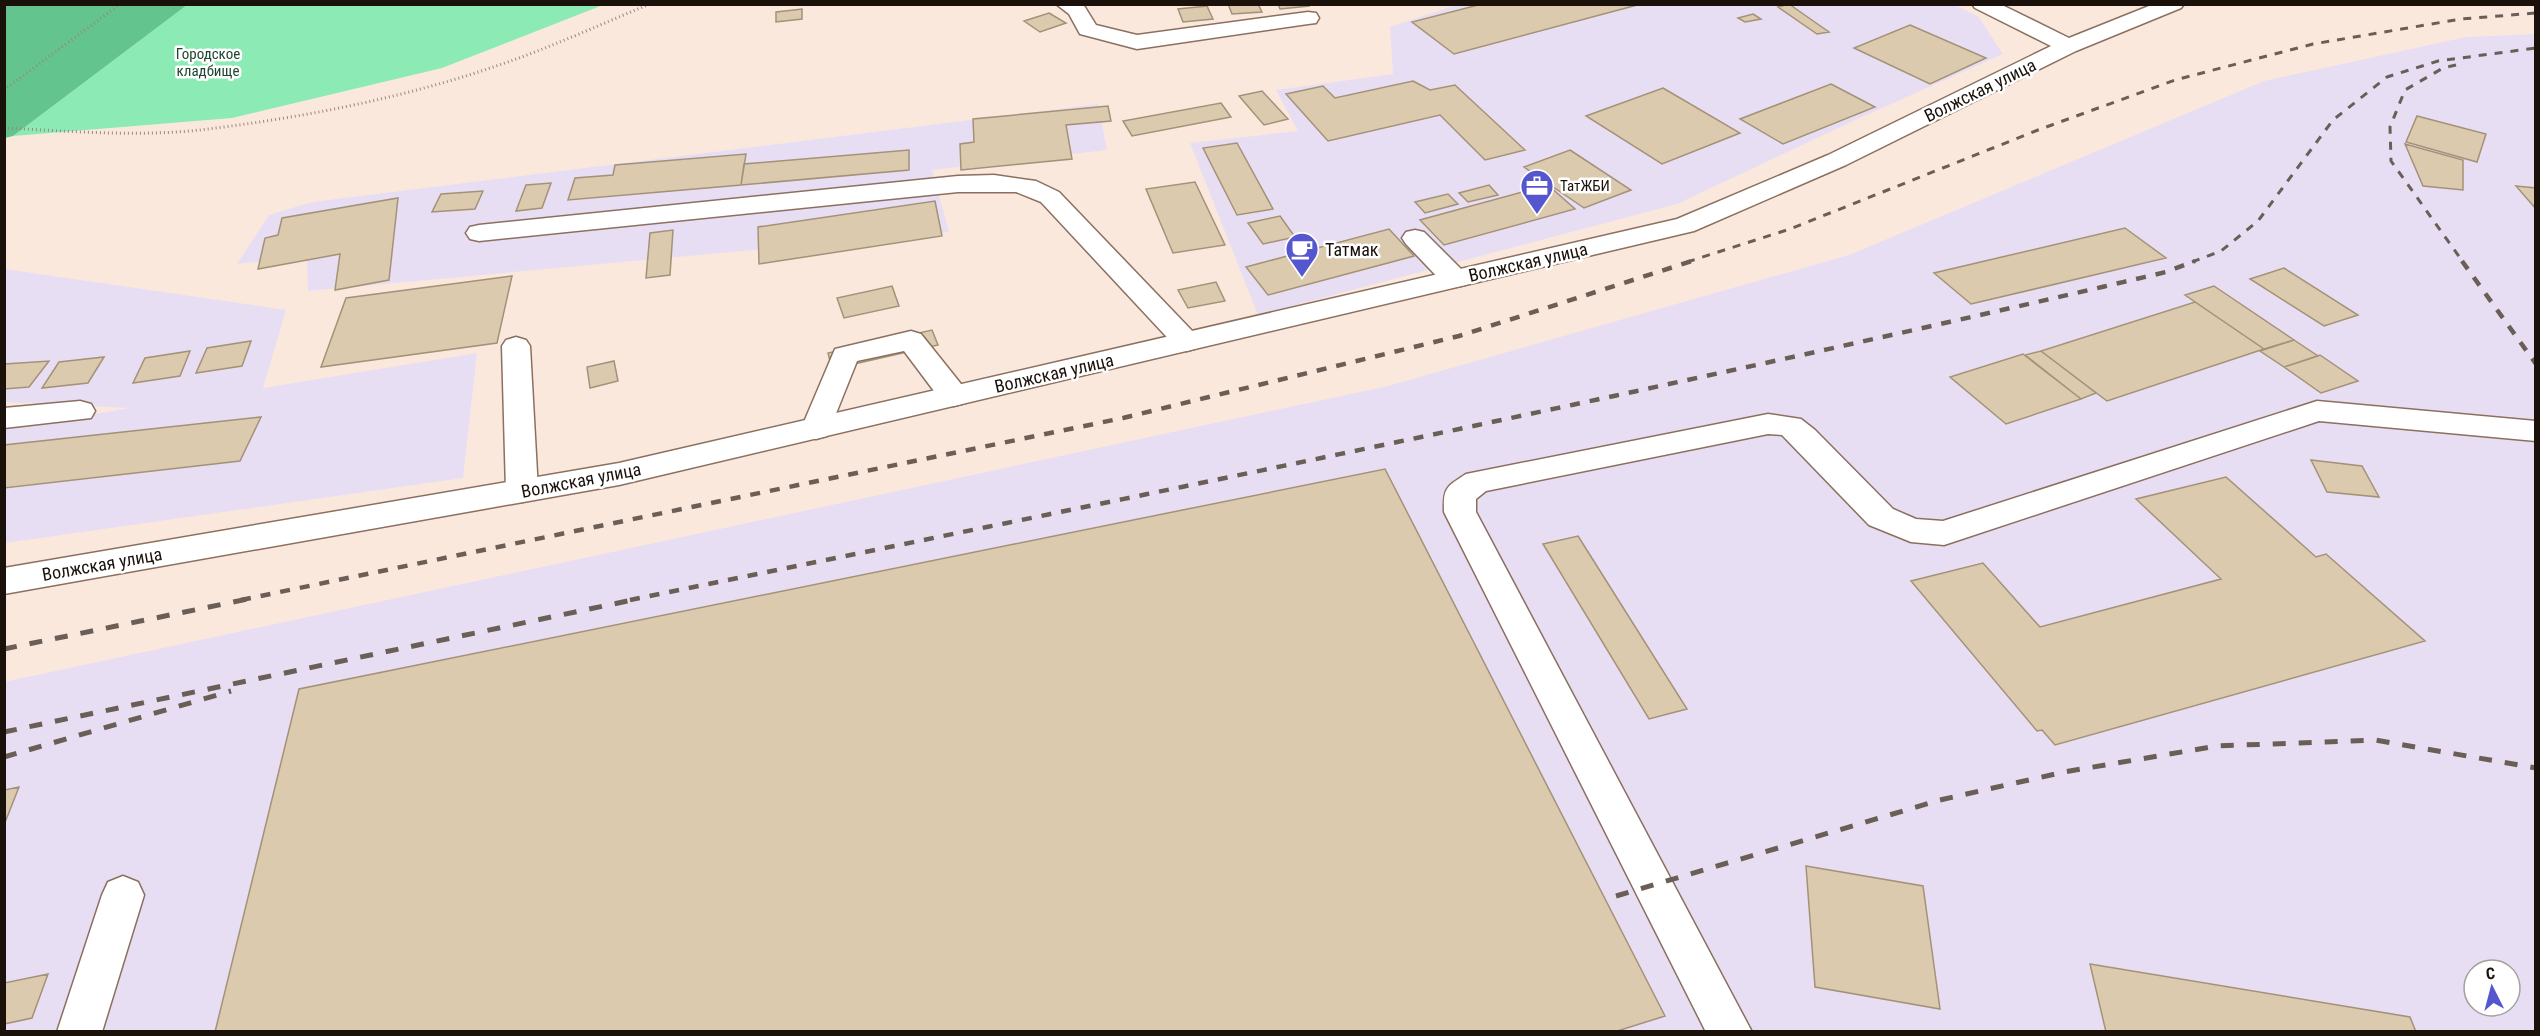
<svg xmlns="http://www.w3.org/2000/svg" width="2540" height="1036" viewBox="0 0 2540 1036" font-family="'Roboto Condensed',sans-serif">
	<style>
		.industrial { fill: #e7def3; fill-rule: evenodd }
		.green { fill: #8cebb4 }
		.forest { fill: #63c48e }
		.building { fill: #dccaae; stroke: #a39278; stroke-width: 1.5 }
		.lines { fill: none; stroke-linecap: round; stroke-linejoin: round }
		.minor-casing { stroke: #8b705f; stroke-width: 3 }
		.major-casing { stroke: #8b705f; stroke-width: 3 }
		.path { stroke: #988980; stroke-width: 3; stroke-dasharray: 1 3; stroke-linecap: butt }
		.minor { fill: #fff; fill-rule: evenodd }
		.major { fill: #fff; fill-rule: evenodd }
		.rail-far2 { stroke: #6b5e56; stroke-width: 3; stroke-dasharray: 8 8; stroke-linecap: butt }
		.rail-far1 { stroke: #6b5e56; stroke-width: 4.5; stroke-dasharray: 10 10; stroke-linecap: butt }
		.rail { stroke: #6b5e56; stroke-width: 5; stroke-dasharray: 13 13; stroke-linecap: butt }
		.labels { text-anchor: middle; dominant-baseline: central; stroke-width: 5; stroke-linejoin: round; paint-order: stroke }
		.far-park-label { font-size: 15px; fill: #1e4630; stroke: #fff }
		.far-poi-label { font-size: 15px; fill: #1b110b; stroke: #fff; text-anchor: start }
		.street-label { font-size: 18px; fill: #1b110b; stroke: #fff }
		.poi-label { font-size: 18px; fill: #1b110b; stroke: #fff; text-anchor: start }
	</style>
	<rect width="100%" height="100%" fill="#fbe8dd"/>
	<path class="industrial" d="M1456,5H1954L1978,16L2003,54L1851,122L1677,204L1258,315L1190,143L1298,131L1276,90L1393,74L1390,27Z
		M2535,34V1031H5L4,682L1388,386L1849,255L2264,81L2466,37ZM2474,970H2510V1006H2474Z
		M1098,104L1107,150L932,170L949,232L308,291L307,257L237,264L269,215L312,202Z
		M5,269L286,310L263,388L477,353L463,478L5,543V429L130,408L5,402Z"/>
	<path class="green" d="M187,5H603L442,68L232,118L13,136Z"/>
	<path class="forest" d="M4,5L5,4L187,5L13,136L5,138Z"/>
	<path class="building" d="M1228,4H1258L1262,12L1232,14Z
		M1278,4H1308L1309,6L1280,9Z
		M1482,4H1641L1454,54L1412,22Z
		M1789,4L1829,32L1817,34L1778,7Z
		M1207,6L1213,19L1183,22L1178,9Z
		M802,9V19L776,22V12Z
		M1049,13L1066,23L1040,32L1024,21Z
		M1753,14L1761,19L1745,22L1738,18Z
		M1910,25L1986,58L1930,84L1854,48Z
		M1413,81L1430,90L1455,85L1525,150L1485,160L1440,115L1328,141L1286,94L1323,86L1335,98Z
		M1831,84L1875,107L1783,144L1740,119Z
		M1663,88L1740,133L1662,164L1586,116Z
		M1262,91L1288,119L1264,125L1239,96Z
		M1221,103L1231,117L1132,136L1123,121Z
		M1108,106L1111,121L1066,125L1072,159L961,170L960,144L974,142L973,119Z
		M2417,116L2486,134L2477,162L2406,142Z
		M1237,143L1273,209L1237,215L1203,148Z
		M2405,144L2463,160V190L2423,186Z
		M909,150V170L741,185L744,164Z
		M1570,150L1631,190L1584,208L1524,167Z
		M746,154L741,185L568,200L575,178L613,175L615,165Z
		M1195,182L1225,245L1173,253L1146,189Z
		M551,183L542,208L516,211L526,185Z
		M1489,185L1498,195L1468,202L1459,193Z
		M1548,185L1575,209L1444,245L1420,220Z
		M2516,186L2536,188V209Z
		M483,191L475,209L432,212L441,194Z
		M1448,194L1458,204L1425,213L1415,202Z
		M398,198L389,280L335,290L340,254L258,269L265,238L278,235L282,218Z
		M935,201L942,236L759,264L758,227Z
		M1280,216L1295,237L1263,244L1248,223Z
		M2125,228L2166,258L1971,304L1934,273Z
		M1389,229L1414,256L1268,295L1246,267Z
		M673,230L670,275L646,278L650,233Z
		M2284,268L2358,315L2324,326L2250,279Z
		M512,276L497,343L321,367L346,298Z
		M1216,282L1225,301L1188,308L1178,290Z
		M892,286L899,306L844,318L837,298Z
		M2214,286L2294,340L2264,349L2185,295Z
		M2195,302L2264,349L2107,401L2041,351Z
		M932,330L938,345L832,369L828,353Z
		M2294,340L2318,356L2284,367L2260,351Z
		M251,341L242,366L196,373L207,348Z
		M190,351L180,376L133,383L145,358Z
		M2041,351L2096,393L2081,399L2025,355Z
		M2023,354L2081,399L2006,424L1950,377Z
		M2320,355L2358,381L2321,393L2284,367Z
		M104,357L88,383L42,388L59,362Z
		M49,361L29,387L4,389L5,364Z
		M614,361L618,381L590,388L587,367Z
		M261,417L240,461L4,488V445Z
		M2311,460L2362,466L2379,497L2327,492Z
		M1385,469L1665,1016L1614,1032H215L299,689Z
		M2226,477L2316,557L2326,554L2425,641L2055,745L2042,730L2037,731L1911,581L1983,563L2040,627L2221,579L2136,499Z
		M1578,536L1687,709L1649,719L1543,544Z
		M19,787L4,825V790Z
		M1806,866L1923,886L1940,1009L1815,987Z
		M2090,964L2410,1017L2416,1032H2106Z
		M48,974L32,1018L4,1024V983Z"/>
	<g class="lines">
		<defs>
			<path id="minor" d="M1056,4H1083L1096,25L1137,35L1308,12L1316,13L1319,18L1316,23L1308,24L1137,49L1080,34L1069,14Z
				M994,175L1036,181L1059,192L1197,336L1201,342L1197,348L1187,351L1177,348L1041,202L1016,192H958L479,241L470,239L466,233L470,227L479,225L958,176Z
				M1415,230L1424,232L1465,273L1469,279L1465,285L1455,287L1445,285L1406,244L1402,238L1406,232Z
				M911,331L921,334L965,389L969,396L965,403L954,406L943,403L904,351L857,361L827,436L816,439L805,436L801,429L835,349Z
				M516,337L526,340L530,346L538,491L533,499L522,502L511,499L506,491L502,346L506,340Z
				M80,401L91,404L95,411L91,418L4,428V408Z
				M2317,401L2536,421V441L2319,421L1944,545L1911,542L1869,525L1782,435L1768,434L1486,491L1476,499V512L1752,1032H1706L1444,512C1443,488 1446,487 1466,474L1768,414L1801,419L1815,430L1893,509L1916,519L1943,521Z
				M123,876L138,882L144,895L102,1032H57L102,895L108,882Z"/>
			<path id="major" d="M1972,4H2000L2069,38L2154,4H2184L2181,8L2076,51L1846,165L1694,231L619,485L4,594V568L619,463L1677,219L1828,155L2051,46L1975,8Z"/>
		</defs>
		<use href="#minor" class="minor-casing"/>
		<use href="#major" class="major-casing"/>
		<path class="path" d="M4,90L120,4
			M4,128C69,131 135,137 200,130C301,118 405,98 502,64C552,47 601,24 650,4"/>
		<use href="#minor" class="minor"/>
		<use href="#major" class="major"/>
		<path class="rail-far2" d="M2456,65L2443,68L2405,90L2390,127L2391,161L2463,262
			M1687,262L1790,229L2038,130L2175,80L2313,44L2461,19L2536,13
			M2192,262L2221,251L2258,221L2333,120L2387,77L2438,61L2536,48"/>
		<path class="rail-far1" d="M2462,261L2536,364
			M241,600L1123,418L1459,336L1692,261
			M630,600C1143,495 1656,392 2166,272L2195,261"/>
		<path class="rail" d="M4,649L248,599
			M4,732L637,599
			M4,757L231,691
			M1616,896L1940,800L2064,772L2217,746L2375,740L2536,768"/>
	</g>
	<defs>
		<symbol id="office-pin" viewBox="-11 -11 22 30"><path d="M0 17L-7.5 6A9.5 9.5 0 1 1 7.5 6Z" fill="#5457ce" stroke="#fff"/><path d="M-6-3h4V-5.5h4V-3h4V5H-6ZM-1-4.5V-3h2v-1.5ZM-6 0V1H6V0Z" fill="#fff"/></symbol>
		<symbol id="cafe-pin" viewBox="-11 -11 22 30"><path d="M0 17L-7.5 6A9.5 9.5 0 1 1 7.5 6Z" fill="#5457ce" stroke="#fff"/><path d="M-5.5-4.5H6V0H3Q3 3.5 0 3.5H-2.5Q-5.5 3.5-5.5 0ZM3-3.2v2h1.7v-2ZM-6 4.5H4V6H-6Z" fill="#fff"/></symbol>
	</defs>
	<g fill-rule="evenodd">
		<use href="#office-pin" x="1518" y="167" width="38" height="52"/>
		<use href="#cafe-pin" x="1283" y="230" width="38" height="52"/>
	</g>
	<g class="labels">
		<g class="far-park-label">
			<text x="208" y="54">Городское<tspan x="208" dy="17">кладбище</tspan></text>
		</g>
		<g class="far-poi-label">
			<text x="1560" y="186">ТатЖБИ</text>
		</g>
		<g class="street-label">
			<text transform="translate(1980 90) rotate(-26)">Волжская улица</text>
			<text transform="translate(1528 262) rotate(-13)">Волжская улица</text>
			<text transform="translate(1054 373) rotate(-13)">Волжская улица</text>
			<text transform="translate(581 480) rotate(-11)">Волжская улица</text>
			<text transform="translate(102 564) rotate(-10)">Волжская улица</text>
		</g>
		<g class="poi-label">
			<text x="1325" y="249">Татмак</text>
		</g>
	</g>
	<rect width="2540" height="1036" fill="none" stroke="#1b110b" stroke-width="12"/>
	<g transform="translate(2492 988) rotate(354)"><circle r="28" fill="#ffffff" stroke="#a4a09d" stroke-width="1.5"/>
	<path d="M0-4.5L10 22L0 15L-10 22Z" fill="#5457ce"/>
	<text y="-9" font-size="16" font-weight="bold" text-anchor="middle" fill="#1b110b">С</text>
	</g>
</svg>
